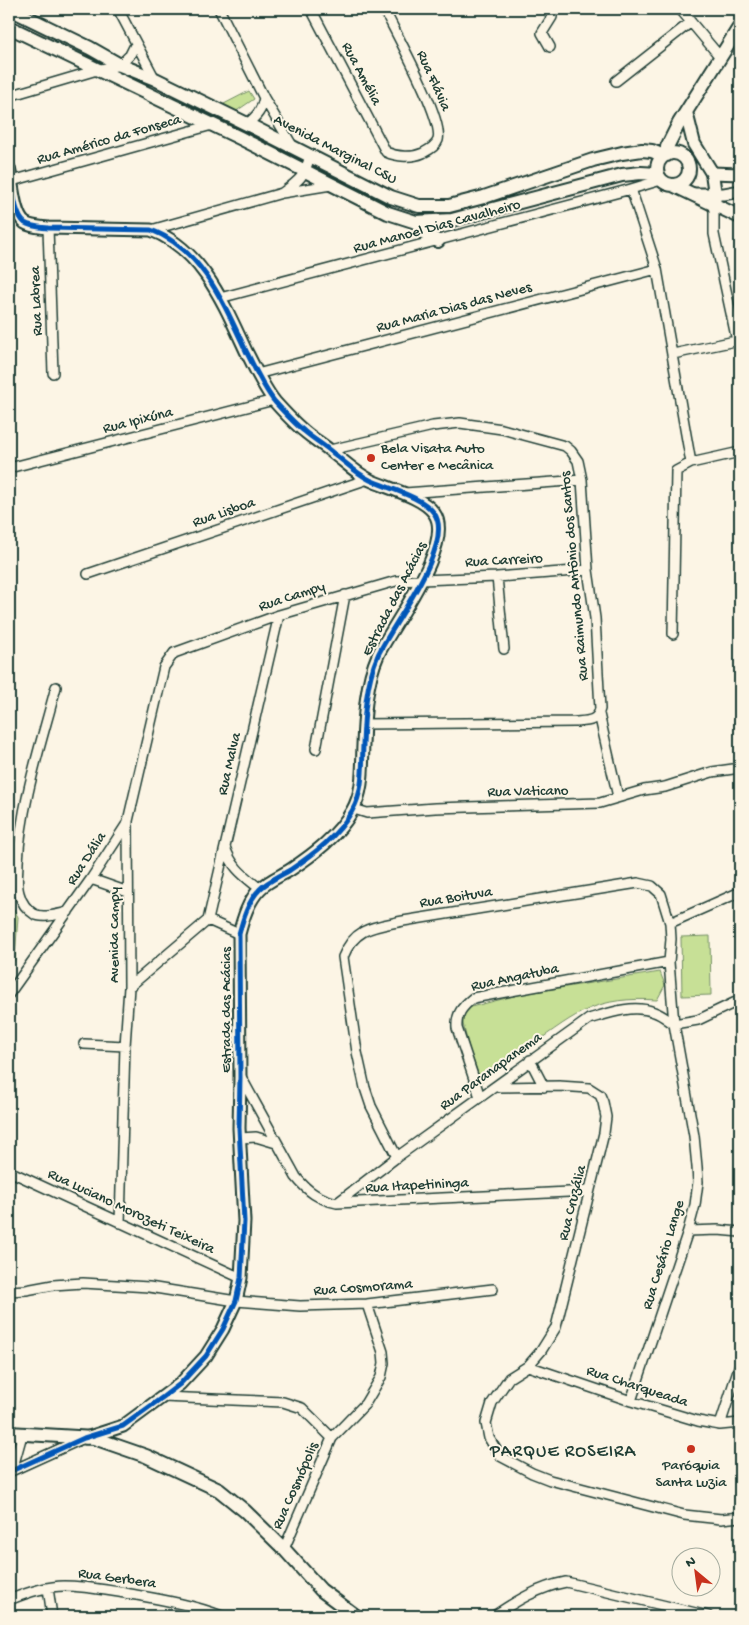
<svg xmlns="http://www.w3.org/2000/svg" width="749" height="1625" viewBox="0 0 749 1625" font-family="'Gochi Hand',sans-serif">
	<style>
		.green { fill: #c7e096; stroke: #738e65 }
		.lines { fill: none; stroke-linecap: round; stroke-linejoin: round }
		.minor-casing { stroke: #1f3d34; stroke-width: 12 }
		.tertiary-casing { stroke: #1f3d34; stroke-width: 15 }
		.secondary-casing { stroke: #1f3d34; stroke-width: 16 }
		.minor { stroke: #fcf5e5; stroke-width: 9 }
		.tertiary { stroke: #fcf5e5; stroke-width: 11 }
		.secondary { stroke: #fcf5e5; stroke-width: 12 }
		.cycleway-casing { stroke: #fcf5e5; stroke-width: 8 }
		.cycleway { stroke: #0057b8; stroke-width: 5 }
		.poi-dot { fill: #c8321e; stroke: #fcf5e5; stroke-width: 2 }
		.labels { text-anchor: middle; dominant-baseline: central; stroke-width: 4; stroke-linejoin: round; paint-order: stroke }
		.street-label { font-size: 15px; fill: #1f3d34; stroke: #fcf5e5 }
		.poi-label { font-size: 15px; fill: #1f3d34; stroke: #fcf5e5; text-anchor: start }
		.quarter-label { font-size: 18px; letter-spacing: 1px; fill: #1f3d34; stroke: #fcf5e5 }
	</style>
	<rect width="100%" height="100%" fill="#fcf5e5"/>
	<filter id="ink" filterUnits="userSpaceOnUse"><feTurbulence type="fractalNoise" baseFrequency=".02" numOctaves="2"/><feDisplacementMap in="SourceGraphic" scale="10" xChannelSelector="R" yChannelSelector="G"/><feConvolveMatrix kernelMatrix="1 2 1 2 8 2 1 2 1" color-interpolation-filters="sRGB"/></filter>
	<g filter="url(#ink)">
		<path class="green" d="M249,91L254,99L235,112L222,105Z
			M9,900L18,917L15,959L9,971Z
			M710,936L711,995L682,996L681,937Z
			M660,972L665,985L657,1000C597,996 578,1012 531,1046C525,1051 518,1054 511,1058C501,1064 491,1074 481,1082L469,1048L461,1016L467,1008L522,994Z"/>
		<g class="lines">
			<defs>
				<path id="minor" d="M118,9L155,79
					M219,9L264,98L293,147
					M311,9L386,152C397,157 412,158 423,153C429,150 436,146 438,140C444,119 395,32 384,9
					M680,9L721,58
					M550,47L542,33L552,17L551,9
					M616,81L691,22
					M9,96L97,70L120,65L130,55L136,43
					M247,124C257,116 262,110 264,98
					M12,181L212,125
					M631,189L657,269L691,463
					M282,193C300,180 304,177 310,156
					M714,206V234L737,341
					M48,228L53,373
					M151,230L282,193L331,185
					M220,298L631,189L661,180
					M673,354L740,340
					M257,374L657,269
					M330,450L433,426L460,423L502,429L565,446L571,451L578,461L582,480L588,570L595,618L600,709C597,722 587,721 575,722L364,724
					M9,468L274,400
					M405,493L582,480
					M88,574L368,479
					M497,577L504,649
					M673,634L676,471L691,463L740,452
					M56,687C41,744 21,803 18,862C18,872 16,883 19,893C21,901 26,909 34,914C43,919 58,914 68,912
					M599,714L618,797
					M316,749L345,595
					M354,809L367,813L435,808L600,803L644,790L665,787L712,772L740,768
					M225,847C232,868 243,875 260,889
					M91,879L128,892
					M208,920L279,615
					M670,923L740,892
					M129,987L208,920L239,934
					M9,994L91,879L128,822
					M674,1024L698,1020L740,1000
					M84,1044L125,1046
					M530,1060L544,1087
					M241,1077L296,1177C308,1192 319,1199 337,1203L589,1191
					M495,1087L559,1086L589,1088L600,1095L603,1102L606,1117L604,1133L556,1327L541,1351L528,1366L509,1378L492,1403L486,1423L489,1438L500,1456L532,1473L550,1480L684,1515L721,1519L740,1517
					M480,1097L457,1028C456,1014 462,1007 473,998L669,962
					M240,1138L256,1137L276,1143
					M397,1157L371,1106L365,1088L357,1052L343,957C355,927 374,927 403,921L638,883L652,886L661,894L670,923L671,939L669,962L674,1024L694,1136L697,1167L698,1182L695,1205L688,1231L631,1401
					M9,1171L241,1278
					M337,1203L397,1157L589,1019C609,1013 633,1004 654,1012C661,1014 668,1020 674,1024
					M120,1223L125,1046L129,987L128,821L164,667L174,653L279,615L396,581L497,577L588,570
					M688,1231L718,1230L740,1232
					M9,1291L26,1290L53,1285L83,1283L149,1287L236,1301L300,1306L367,1304L493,1289
					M528,1366L631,1401L698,1421L720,1425L740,1423
					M163,1397L283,1402L302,1408L332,1438
					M720,1425L740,1364
					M9,1467L15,1460L22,1435
					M9,1472L84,1438
					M284,1549L332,1438L365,1404L381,1377L384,1363L383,1352L367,1304
					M48,1588L52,1616
					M9,1600C26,1593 45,1586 64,1586C84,1586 105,1590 125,1593C158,1599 191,1604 222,1616
					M494,1616C516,1601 539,1587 566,1582L708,1616"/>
				<path id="tertiary" d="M9,168C13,182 13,214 25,223C31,227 41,227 48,228L151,230C202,249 224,304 246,351C255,368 263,387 275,402C284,412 294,423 304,431C313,439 324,445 333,453C345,462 356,473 370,480C387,488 423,497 434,513C456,543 392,625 378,655C366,682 364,716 363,745C362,767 364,791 352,811C338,836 314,854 290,870C280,876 268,881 260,889C248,901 243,919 239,934L240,1077L239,1128L244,1221L241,1278L236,1301L223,1329L206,1356L180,1384L123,1426L86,1438
					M712,173L740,174
					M692,194H724L740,191"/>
				<path id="secondary" d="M10,9L90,48L120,65L155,79L247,124L391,197L419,206H449L484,197L593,160L622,153L642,150L652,151L664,156
					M9,27L240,138L388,213L416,222L452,220L622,175L641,173L658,174
					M686,112L694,144L712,173L715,194L714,206
					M657 169a16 16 0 1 1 32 0a16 16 0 1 1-32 0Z
					M667,155V147L679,123L740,26
					M673,185L740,217
					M416,222L425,234L438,241
					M9,1433L94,1438L146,1456L219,1490L245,1511L284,1549L321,1590L356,1616"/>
			</defs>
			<use href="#minor" class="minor-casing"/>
			<use href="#tertiary" class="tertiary-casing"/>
			<use href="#secondary" class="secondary-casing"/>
			<use href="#minor" class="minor"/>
			<use href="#tertiary" class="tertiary"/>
			<use href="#secondary" class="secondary"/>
			<defs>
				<path id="cycleway" d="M9,168C13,182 13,214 25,223C31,227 41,227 48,228L151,230C202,249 224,304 246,351C255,368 263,387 275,402C284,412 294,423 304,431C313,439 324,445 333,453C345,462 356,473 370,480C387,488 423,497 434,513C456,543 392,625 378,655C366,682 364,716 363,745C362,767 364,791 352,811C338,836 314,854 290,870C280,876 268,881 260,889C248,901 243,919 239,934L240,1077L239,1128L244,1221L241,1278L236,1301L223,1329L206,1356L180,1384L163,1397L123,1426L84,1438L9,1472"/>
			</defs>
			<use href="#cycleway" class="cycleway-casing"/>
			<use href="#cycleway" class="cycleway"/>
		</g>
	</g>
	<g class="poi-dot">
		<circle cx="371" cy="458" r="5"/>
		<circle cx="691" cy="1449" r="5"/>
	</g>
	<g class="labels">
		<g class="street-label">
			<text transform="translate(361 74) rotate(62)">Rua Amélia</text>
			<text transform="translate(433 81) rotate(66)">Rua Flávia</text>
			<text transform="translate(109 140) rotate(-16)">Rua Américo da Fonseca</text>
			<text transform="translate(335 150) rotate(27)">Avenida Marginal CSU</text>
			<text transform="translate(437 227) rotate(-15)">Rua Manoel Dias Cavalheiro</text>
			<text transform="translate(37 301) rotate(-92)">Rua Labrea</text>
			<text transform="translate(454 308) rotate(-15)">Rua Maria Dias das Neves</text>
			<text transform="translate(138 421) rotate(-14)">Rua Ipixúna</text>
			<text transform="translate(224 513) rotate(-19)">Rua Lisboa</text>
			<text transform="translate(504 561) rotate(-3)">Rua Carreiro</text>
			<text transform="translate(575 576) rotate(-95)">Rua Raimundo Antônio dos Santos</text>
			<text transform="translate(292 597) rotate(-18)">Rua Campy</text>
			<text transform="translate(395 599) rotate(-63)">Estrada das Acácias</text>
			<text transform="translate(230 764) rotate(-77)">Rua Malva</text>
			<text transform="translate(528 792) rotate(-1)">Rua Vaticano</text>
			<text transform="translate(87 859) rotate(-57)">Rua Dália</text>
			<text transform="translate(456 898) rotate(-9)">Rua Boituva</text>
			<text transform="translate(115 935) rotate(-90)">Avenida Campy</text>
			<text transform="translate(515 978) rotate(-12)">Rua Angatuba</text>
			<text transform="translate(227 1010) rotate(-90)">Estrada das Acácias</text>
			<text transform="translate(491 1072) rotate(-36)">Rua Paranapanema</text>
			<text transform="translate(417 1186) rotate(-3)">Rua Itapetininga</text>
			<text transform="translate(573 1203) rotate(-76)">Rua Cruzália</text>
			<text transform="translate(131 1212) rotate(25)">Rua Luciano Morozeti Teixeira</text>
			<text transform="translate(664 1255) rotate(-73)">Rua Cesário Lange</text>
			<text transform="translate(363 1288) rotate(-4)">Rua Cosmorama</text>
			<text transform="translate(637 1387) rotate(18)">Rua Charqueada</text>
			<text transform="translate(296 1486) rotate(-66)">Rua Cosmópolis</text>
			<text transform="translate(117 1579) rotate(8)">Rua Gerbera</text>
		</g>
		<g class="poi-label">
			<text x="381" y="449">Bela Visata Auto<tspan x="381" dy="17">Center e Mecânica</tspan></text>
			<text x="691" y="1466" text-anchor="middle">Paróquia<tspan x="691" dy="17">Santa Luzia</tspan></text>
		</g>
		<g class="quarter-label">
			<text x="563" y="1452">PARQUE ROSEIRA</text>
		</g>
	</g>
	<rect width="749" height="1625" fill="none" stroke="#fcf5e5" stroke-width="30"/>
	<rect x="15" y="15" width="719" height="1595" fill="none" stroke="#1f3d34" stroke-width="2" filter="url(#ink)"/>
	<g transform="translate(696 1572) rotate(331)"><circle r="24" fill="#fcf5e5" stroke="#a4ab9e"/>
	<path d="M0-4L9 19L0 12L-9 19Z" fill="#c8321e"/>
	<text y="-8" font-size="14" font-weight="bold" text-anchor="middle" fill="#1f3d34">N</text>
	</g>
</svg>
